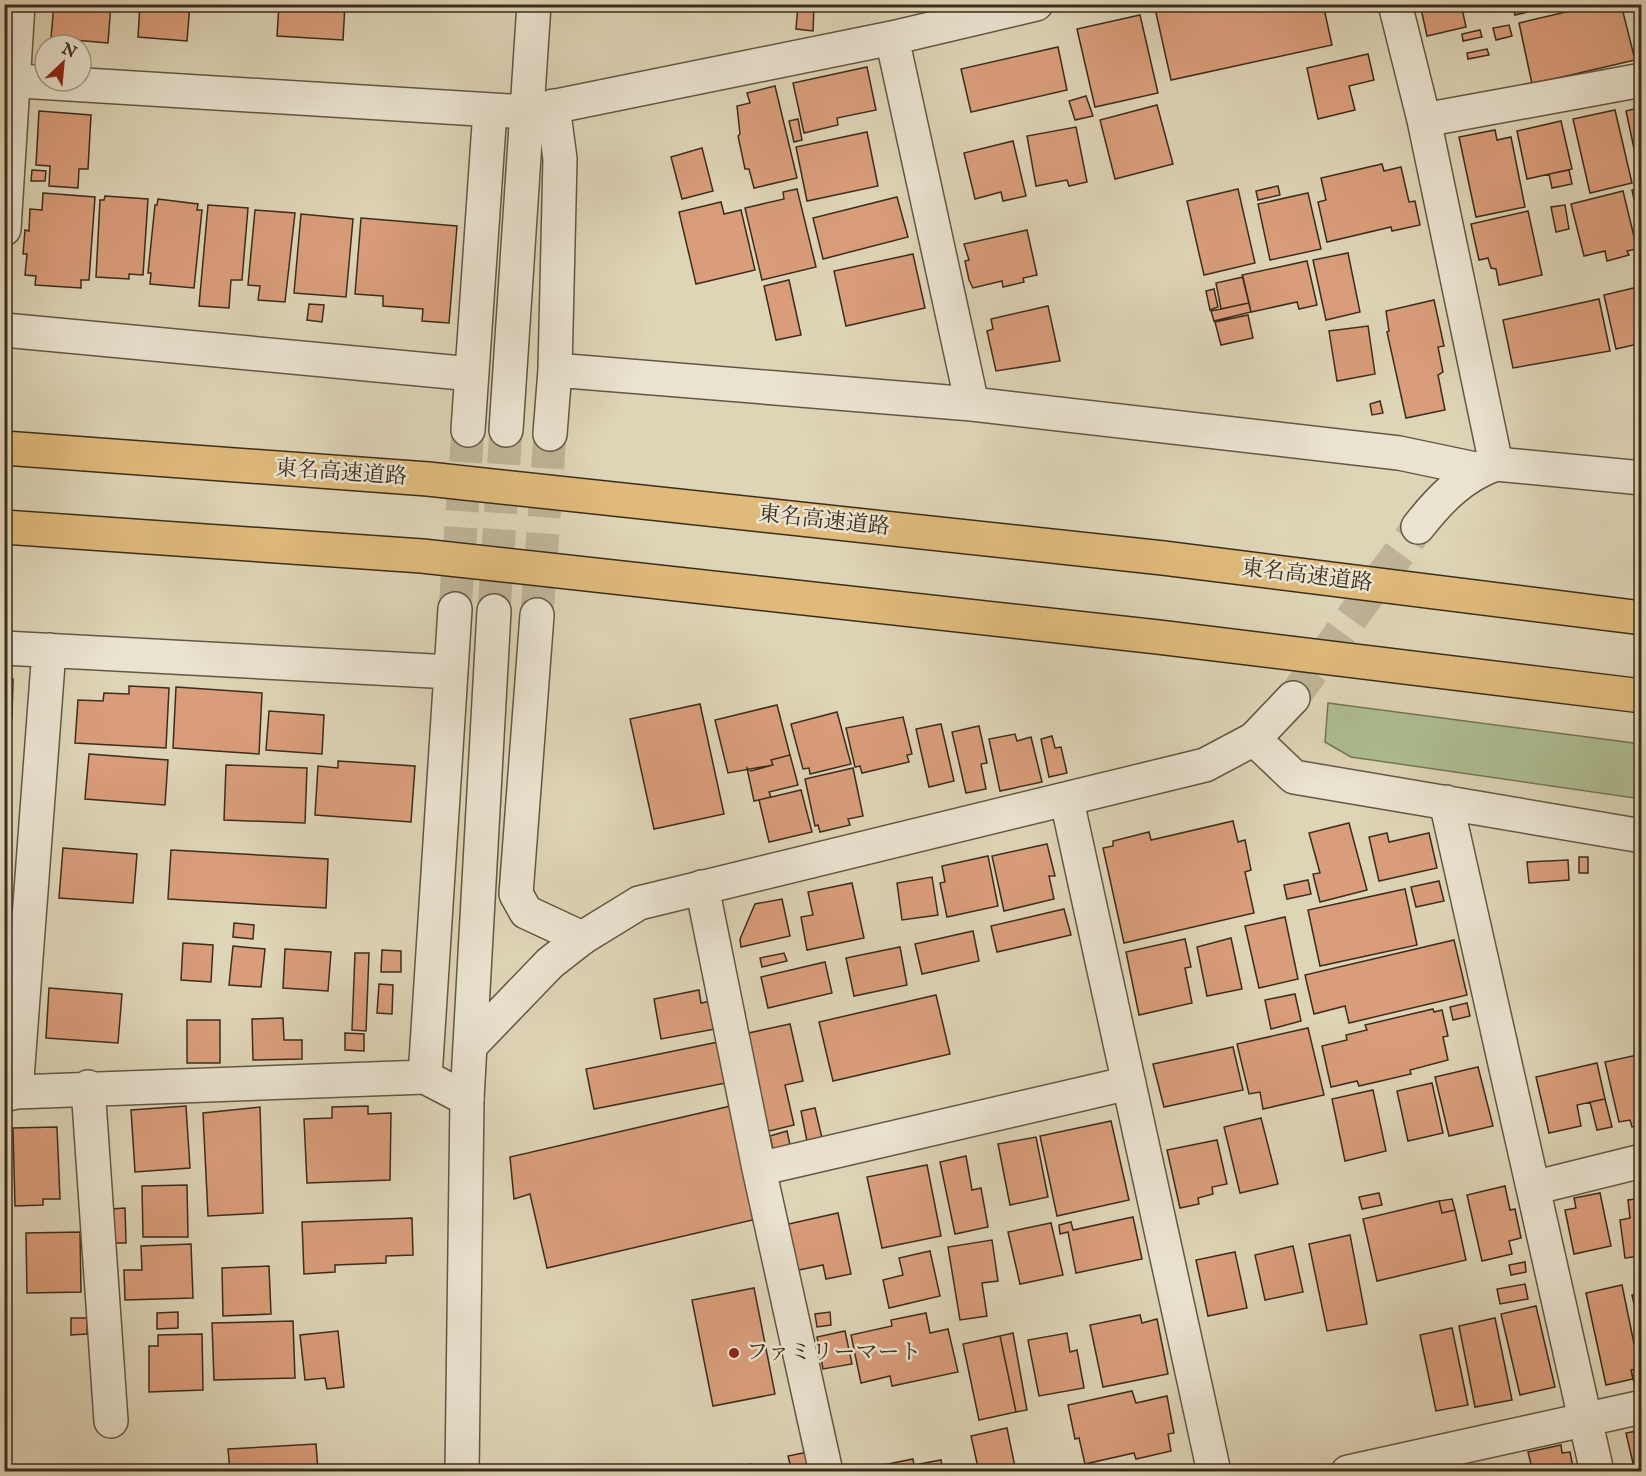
<svg xmlns="http://www.w3.org/2000/svg" width="1646" height="1476" viewBox="0 0 1646 1476" font-family="'IM FELL English','Noto Serif JP',serif">
	<style>
		.green { fill: #adbd91; stroke: #747556; stroke-width: 1.5 }
		.building { fill: #da9d7b; stroke: #3c2d1c; stroke-width: 1.5 }
		.lines { fill: none; stroke-linecap: round; stroke-linejoin: round }
		.minor-tunnel { stroke: #beb397; stroke-width: 33; stroke-dasharray: 33 16; stroke-linecap: butt }
		.tertiary-tunnel { stroke: #beb397; stroke-width: 33; stroke-dasharray: 33 16; stroke-linecap: butt }
		.minor-casing { stroke: #645742; stroke-width: 36 }
		.tertiary-casing { stroke: #645742; stroke-width: 36 }
		.motorway-casing { stroke: #3c2d1c; stroke-width: 36 }
		.minor { stroke: #eae3d0; stroke-width: 33 }
		.tertiary { stroke: #eae3d0; stroke-width: 33 }
		.motorway { stroke: #dfba7b; stroke-width: 33 }
		.poi-dot { fill: #8f2418; stroke: #eae3d0; stroke-width: 2 }
		.labels { text-anchor: middle; dominant-baseline: central; stroke-width: 5; stroke-linejoin: round; paint-order: stroke }
		.street-label { font-size: 22px; fill: #3c2d1c; stroke: #eae3d0 }
		.poi-label { font-size: 22px; fill: #3c2d1c; stroke: #eae3d0; text-anchor: start }
	</style>
	<rect width="100%" height="100%" fill="#ded4b6"/>
	<filter id="stains"><feTurbulence type="fractalNoise" baseFrequency=".00333" numOctaves="4"/><feColorMatrix values="0 0 0 0 .2 0 0 0 0 .09 0 0 0 0 .02 0 0 0 .5 -.17"/></filter>
	<radialGradient id="worn" r=".72"><stop offset=".6" stop-color="#630" stop-opacity="0"/><stop offset="1" stop-color="#630" stop-opacity=".3"/></radialGradient>
	<path class="green" d="M1328,703L1641,744V799L1351,757L1325,742Z"/>
	<path class="building" d="M54,4H111L108,43L51,38Z
		M140,4H190L187,41L138,37Z
		M279,4H345L343,40L277,36Z
		M1154,4H1323L1332,45L1171,80Z
		M1420,4H1461L1466,27L1427,36Z
		M1512,4H1561L1515,15Z
		M1600,4H1621L1635,60L1532,84L1519,23Z
		M798,5L814,6L813,31L796,29Z
		M1140,15L1158,93L1095,107L1077,29Z
		M1509,25L1512,36L1496,40L1493,28Z
		M1480,30L1482,37L1463,41L1462,34Z
		M1058,47L1067,90L971,112L961,69Z
		M1487,49L1489,55L1468,59L1467,53Z
		M1368,54L1374,80L1349,86L1355,110L1318,119L1307,68Z
		M867,67L876,110L837,118L838,125L804,133L793,83Z
		M775,86L797,178L754,188L749,169H745L738,136L740,134L737,106L750,103L747,93Z
		M1086,96L1093,116L1075,120L1069,101Z
		M1157,105L1173,164L1115,179L1100,120Z
		M1642,107V171L1639,172L1626,111Z
		M1615,110L1632,183L1590,193L1573,119Z
		M39,111L91,115L88,169H79L78,188L49,186L50,166L36,165Z
		M798,119L802,140L794,142L789,121Z
		M1561,121L1572,169L1527,179L1517,131Z
		M1076,127L1087,182L1069,186L1067,180L1036,186L1027,136Z
		M1495,130L1497,140L1511,137L1525,207L1476,217L1459,137Z
		M867,132L878,186L807,201L796,147Z
		M1013,141L1026,196L1003,201L1001,192L975,199L964,153Z
		M702,148L713,191L682,199L671,157Z
		M1382,164L1384,171L1401,167L1409,202L1415,201L1420,225L1392,231L1391,227L1327,242L1318,202L1326,200L1321,178Z
		M32,170L46,171L45,181H31Z
		M1569,170L1572,184L1552,188L1549,174Z
		M1278,186L1280,195L1258,200L1256,191Z
		M1642,188V235L1632,190Z
		M797,189L816,267L762,280L745,208L784,199L783,192Z
		M1238,189L1255,263L1204,275L1187,201Z
		M1623,191L1637,249L1627,251L1629,255L1607,261L1605,251L1584,256L1571,204Z
		M43,193L95,197L89,280H81V288L35,285L36,276L25,275L27,254H23L25,230L29,231L30,209L42,210Z
		M1308,193L1321,249L1270,260L1258,204Z
		M105,196L148,199L143,275L129,274V279L96,277L100,200H104Z
		M897,197L908,237L823,259L813,218Z
		M158,199L198,204L197,210H202L194,288L150,284L151,273H148L155,205H157Z
		M721,202L724,214L741,210L755,270L696,284L679,212Z
		M208,205L248,208L242,280H231L229,308L199,306Z
		M1565,205L1569,229L1556,232L1551,207Z
		M255,210L295,213L285,302L258,300L260,286L248,285Z
		M1528,211L1542,275L1499,285L1496,269L1491,268L1488,258L1479,260L1471,224Z
		M301,214L353,219L346,297L294,293Z
		M361,218L457,226L449,323L422,321L423,309L383,306V296L355,294Z
		M1027,230L1037,275L1023,278L1024,282L1003,287L1002,281L973,288L969,280L965,261L969,260L964,244Z
		M1348,253L1360,312L1326,320L1313,260Z
		M913,254L925,308L846,326L834,271Z
		M1307,261L1317,305L1299,309L1297,302L1251,312L1242,275Z
		M1243,277L1249,303L1221,309L1216,283Z
		M789,280L801,335L776,340L764,286Z
		M1642,286V343L1616,349L1604,295Z
		M1214,289L1218,307L1210,310L1206,291Z
		M1599,299L1610,351L1513,368L1503,320Z
		M1434,300L1444,346L1438,347L1443,372L1438,375L1445,410L1406,418L1387,332L1389,331L1386,311Z
		M1249,303L1251,312L1214,321L1211,311Z
		M309,304L324,305L322,322L307,320Z
		M1048,306L1060,361L996,371L987,331L993,329L991,319Z
		M1248,315L1253,338L1221,345L1215,322Z
		M1368,326L1375,374L1337,381L1329,331Z
		M1380,401L1383,413L1372,415L1370,404Z
		M4,679H13L12,718H6L4,740Z
		M129,686L169,688L166,748L75,743L78,700L103,701L104,693L129,694Z
		M176,687L262,693L259,754L173,748Z
		M700,704L724,814L654,829L630,719Z
		M777,705L790,755L771,760L773,765L728,773L715,720Z
		M269,711L324,715L322,754L266,750Z
		M837,712L851,764L810,774L809,768L803,769L791,724Z
		M903,717L912,754L907,755L909,762L862,773L860,766L855,767L846,728Z
		M941,724L954,781L929,787L916,729Z
		M979,726L987,763L981,764L986,789L966,793L952,732Z
		M1015,734L1017,741L1031,737L1042,782L1000,791L989,739Z
		M1052,736L1055,748L1061,747L1067,773L1049,777L1041,739Z
		M89,754L168,760L165,805L85,799Z
		M790,755L798,785L769,792L771,797L754,801L747,768L751,771L773,765L771,760Z
		M338,761L415,766L411,822L315,815L318,766L338,768Z
		M226,765L307,768L305,823L224,820Z
		M853,768L863,816L848,819L850,825L820,832L818,825L815,826L805,779Z
		M801,790L812,832L769,842L759,800Z
		M1233,821L1238,842L1245,840L1251,870L1245,872L1254,913L1124,943L1103,848L1113,846V841L1149,832L1151,840Z
		M1349,823L1367,890L1320,902L1313,874L1320,873L1309,833Z
		M1387,833L1389,842L1429,833L1437,868L1379,881L1369,837Z
		M1047,844L1055,876H1049L1054,899L1004,911L992,856Z
		M63,848L137,854L133,903L59,898Z
		M171,850L328,859L326,908L168,899Z
		M988,856L998,906L947,917L940,883L945,882L942,866Z
		M1579,857H1588V873H1579Z
		M1568,860L1569,880L1529,883L1527,862Z
		M932,877L938,915L902,920L897,883Z
		M1308,880L1311,894L1287,899L1284,885Z
		M1439,881L1444,901L1416,907L1411,887Z
		M852,883L864,938L807,950L801,917L813,915L808,892Z
		M1405,889L1417,945L1320,966L1308,910Z
		M782,899L790,936L741,947L740,939L755,904Z
		M1064,909L1071,935L997,952L991,926Z
		M1285,917L1298,979L1259,988L1245,926Z
		M234,923L254,925L253,939L233,937Z
		M973,931L979,961L922,974L915,944Z
		M1231,938L1242,989L1207,996L1197,947Z
		M1185,939L1191,967L1185,968L1192,1003L1139,1015L1126,952Z
		M1454,940L1467,995L1349,1023L1345,1006L1314,1014L1305,975Z
		M183,943L213,945L211,982L181,980Z
		M233,946L265,949L261,987L229,985Z
		M900,947L907,985L854,996L846,958Z
		M285,949L331,952L328,991L283,988Z
		M382,950L401,951V972H381Z
		M355,953H369L366,1031L352,1030Z
		M784,953L787,961L762,967L760,958Z
		M825,962L832,993L768,1008L761,977Z
		M379,984L393,985L392,1014L377,1013Z
		M49,988L122,994L118,1043L46,1038Z
		M699,990L701,1003L716,1000L721,1028L661,1039L654,999Z
		M1295,994L1301,1021L1271,1029L1265,1000Z
		M936,995L950,1054L833,1081L819,1022Z
		M1467,1003L1470,1016L1453,1020L1450,1007Z
		M1433,1009L1434,1012L1442,1010L1448,1036L1443,1037L1448,1060L1410,1070L1411,1074L1359,1086L1357,1081L1331,1087L1322,1046L1347,1040L1346,1035L1367,1030L1365,1025Z
		M283,1018L284,1040H302V1059L253,1060L252,1019Z
		M187,1020H220V1063H187Z
		M790,1024L803,1081L785,1085L794,1125L761,1133L739,1035Z
		M1308,1028L1324,1095L1263,1109L1260,1092L1249,1094L1237,1044Z
		M345,1033L364,1034V1051L345,1050Z
		M723,1041L731,1082L594,1109L586,1069Z
		M1233,1047L1243,1090L1164,1107L1153,1064Z
		M1642,1054V1125L1632,1127L1630,1120L1619,1122L1605,1062Z
		M1597,1063L1605,1099L1577,1105L1581,1126L1549,1133L1536,1077Z
		M1478,1067L1493,1126L1449,1136L1435,1077Z
		M1432,1083L1443,1133L1408,1141L1397,1091Z
		M1373,1090L1386,1151L1345,1161L1332,1099Z
		M1605,1099L1612,1127L1597,1130L1590,1102Z
		M735,1105L761,1218L547,1268L530,1194L514,1199L510,1157Z
		M186,1106L190,1168L135,1172L131,1110Z
		M368,1106V1114L391,1113L390,1180L307,1183L304,1119L332,1118V1107Z
		M260,1107L263,1213L208,1216L203,1113Z
		M815,1108L822,1138L807,1141L801,1111Z
		M1261,1118L1278,1184L1240,1193L1224,1127Z
		M1111,1121L1129,1200L1057,1216L1040,1136Z
		M57,1127L60,1199H43V1205L15,1206L13,1128Z
		M787,1131L790,1145L773,1149L770,1136Z
		M1036,1137L1048,1197L1010,1205L998,1144Z
		M1217,1140L1227,1184L1212,1187L1213,1194L1198,1198L1199,1204L1180,1208L1167,1150Z
		M966,1156L972,1190L981,1188L988,1227L955,1234L940,1162Z
		M927,1165L941,1236L882,1248L867,1177Z
		M187,1185L188,1237H143L142,1186Z
		M1505,1186L1510,1210L1515,1209L1521,1238L1509,1241L1512,1254L1482,1261L1467,1195Z
		M1379,1193L1382,1205L1362,1209L1359,1197Z
		M1600,1193L1611,1246L1574,1254L1565,1210L1576,1208L1574,1198Z
		M1642,1198V1256L1625,1258L1620,1220L1630,1218L1628,1200Z
		M1452,1199L1455,1210L1442,1213L1439,1201Z
		M1439,1201L1442,1213L1455,1210L1466,1260L1377,1281L1363,1219Z
		M125,1208L126,1243H113L111,1209Z
		M838,1213L851,1274L826,1279L823,1265L794,1271L784,1225Z
		M1133,1217L1142,1259L1076,1273L1068,1232L1060,1234L1059,1225L1071,1222L1073,1230Z
		M412,1218L413,1255L386,1256V1263L335,1265V1272L304,1274L302,1222Z
		M1051,1223L1063,1275L1020,1284L1008,1232Z
		M80,1232L81,1292L27,1293L26,1233Z
		M1350,1235L1367,1324L1327,1331L1309,1244Z
		M992,1240L998,1281L982,1283L987,1316L960,1320L948,1247Z
		M191,1244L193,1298L125,1300L124,1270H142L141,1246Z
		M1293,1246L1303,1292L1265,1300L1255,1255Z
		M930,1251L940,1296L889,1308L883,1280L903,1275L899,1258Z
		M1235,1252L1247,1308L1208,1316L1196,1260Z
		M1525,1262L1526,1272L1511,1275L1509,1265Z
		M269,1266L271,1314L223,1316L222,1268Z
		M1525,1284L1528,1299L1500,1304L1497,1289Z
		M1622,1285L1639,1368L1631,1370L1633,1379L1606,1385L1586,1293Z
		M754,1288L775,1394L713,1406L692,1300Z
		M1642,1293V1340L1632,1295Z
		M1536,1306L1555,1387L1520,1395L1501,1314Z
		M178,1312V1328L157,1329V1313Z
		M830,1312L831,1325L817,1327L815,1314Z
		M926,1313L930,1333L948,1329L958,1372L892,1386L890,1376L861,1383L851,1335L892,1326L891,1320Z
		M1140,1315L1142,1323L1157,1319L1168,1374L1103,1387L1090,1325Z
		M71,1318H87V1334L71,1335Z
		M1495,1318L1512,1400L1475,1407L1459,1326Z
		M293,1321L295,1378L214,1380L212,1323Z
		M1452,1328L1468,1405L1436,1411L1420,1335Z
		M338,1331L344,1387L327,1389L325,1378L305,1380L300,1335Z
		M845,1331L852,1364L823,1369L817,1337Z
		M1013,1333L1027,1410L1016,1412L1000,1336Z
		M1067,1333L1070,1352L1077,1350L1084,1388L1039,1396L1028,1340Z
		M202,1334L203,1390L149,1392V1346H158V1335Z
		M1000,1336L1016,1412L979,1420L963,1344Z
		M1642,1368V1398L1638,1399L1631,1370Z
		M1132,1391L1136,1403L1167,1396L1174,1433L1168,1434L1171,1451L1136,1459L1134,1453L1085,1464L1079,1438L1075,1439L1068,1405Z
		M1007,1428L1016,1472H979L971,1436Z
		M1642,1430V1472H1635L1626,1433Z
		M316,1444L318,1472H230L228,1449Z
		M1561,1445L1562,1453L1570,1452L1574,1472H1533L1528,1452Z
		M813,1451L818,1472H792L788,1456Z
		M913,1459L914,1465L941,1460L943,1472H874L873,1467Z
		M752,1464L754,1472H727V1470Z"/>
	<g class="lines">
		<path class="minor-tunnel" d="M455,609L468,430
			M537,615L550,434"/>
		<path class="tertiary-tunnel" d="M494,611L506,430
			M1293,698L1418,527"/>
		<defs>
			<path id="minor" d="M1395,4L1424,120L1496,464
				M892,38L972,404
				M4,80L527,112L892,38L1036,4
				M1424,120L1642,80
				M4,229L18,4
				M4,330L472,374
				M555,370L972,404L1399,453L1480,470
				M468,430L490,110
				M550,434L555,370L560,159L553,106
				M537,615L516,894L526,912L582,938
				M4,648L451,672
				M1254,739L1294,777L1642,836
				M1067,801L1214,1472
				M1446,802L1597,1472
				M702,887L759,1169L826,1472
				M425,1077L455,609
				M88,1087L111,1421
				M16,1092L49,650
				M4,1095L16,1092L425,1077L467,1099
				M759,1169L1129,1083
				M1533,1188L1642,1161
				M1348,1472L1642,1407"/>
			<path id="tertiary" d="M506,430L534,4
				M1418,527C1440,499 1462,476 1496,464L1642,478
				M470,1046L550,963L582,938L639,903L1205,765L1254,739L1293,698
				M462,1472L467,1099L494,611"/>
			<path id="motorway" d="M4,448L428,479L1163,558L1642,618
				M4,527L422,556L1158,637L1642,696"/>
		</defs>
		<use href="#minor" class="minor-casing"/>
		<use href="#tertiary" class="tertiary-casing"/>
		<use href="#motorway" class="motorway-casing"/>
		<use href="#minor" class="minor"/>
		<use href="#tertiary" class="tertiary"/>
		<use href="#motorway" class="motorway"/>
	</g>
	<circle class="poi-dot" cx="734" cy="1353" r="6"/>
	<g class="labels">
		<g class="street-label">
			<text transform="translate(341 473) rotate(4)">東名高速道路</text>
			<text transform="translate(824 521) rotate(6)">東名高速道路</text>
			<text transform="translate(1307 576) rotate(7)">東名高速道路</text>
		</g>
		<g class="poi-label">
			<text x="746" y="1353">ファミリーマート</text>
		</g>
	</g>
	<rect width="1646" height="1476" fill="none" stroke="#ded4b6" stroke-width="24"/>
	<rect x="6" y="6" width="1634" height="1464" fill="none" stroke="#3c2d1c" stroke-width="3"/>
	<rect x="12" y="12" width="1622" height="1452" fill="none" stroke="#3c2d1c" stroke-width="1.5"/>
	<g transform="translate(63 63) rotate(26)"><circle r="28" fill="#eae3d0" stroke="#a49a88" stroke-width="1.5"/>
	<path d="M0-4.5L10 22L0 15L-10 22Z" fill="#8f2418"/>
	<text y="-9" font-size="16" font-weight="bold" text-anchor="middle" fill="#3c2d1c">N</text>
	</g>
	<rect width="100%" height="100%" filter="url(#stains)"/>
	<rect width="100%" height="100%" fill="url(#worn)"/>
</svg>
